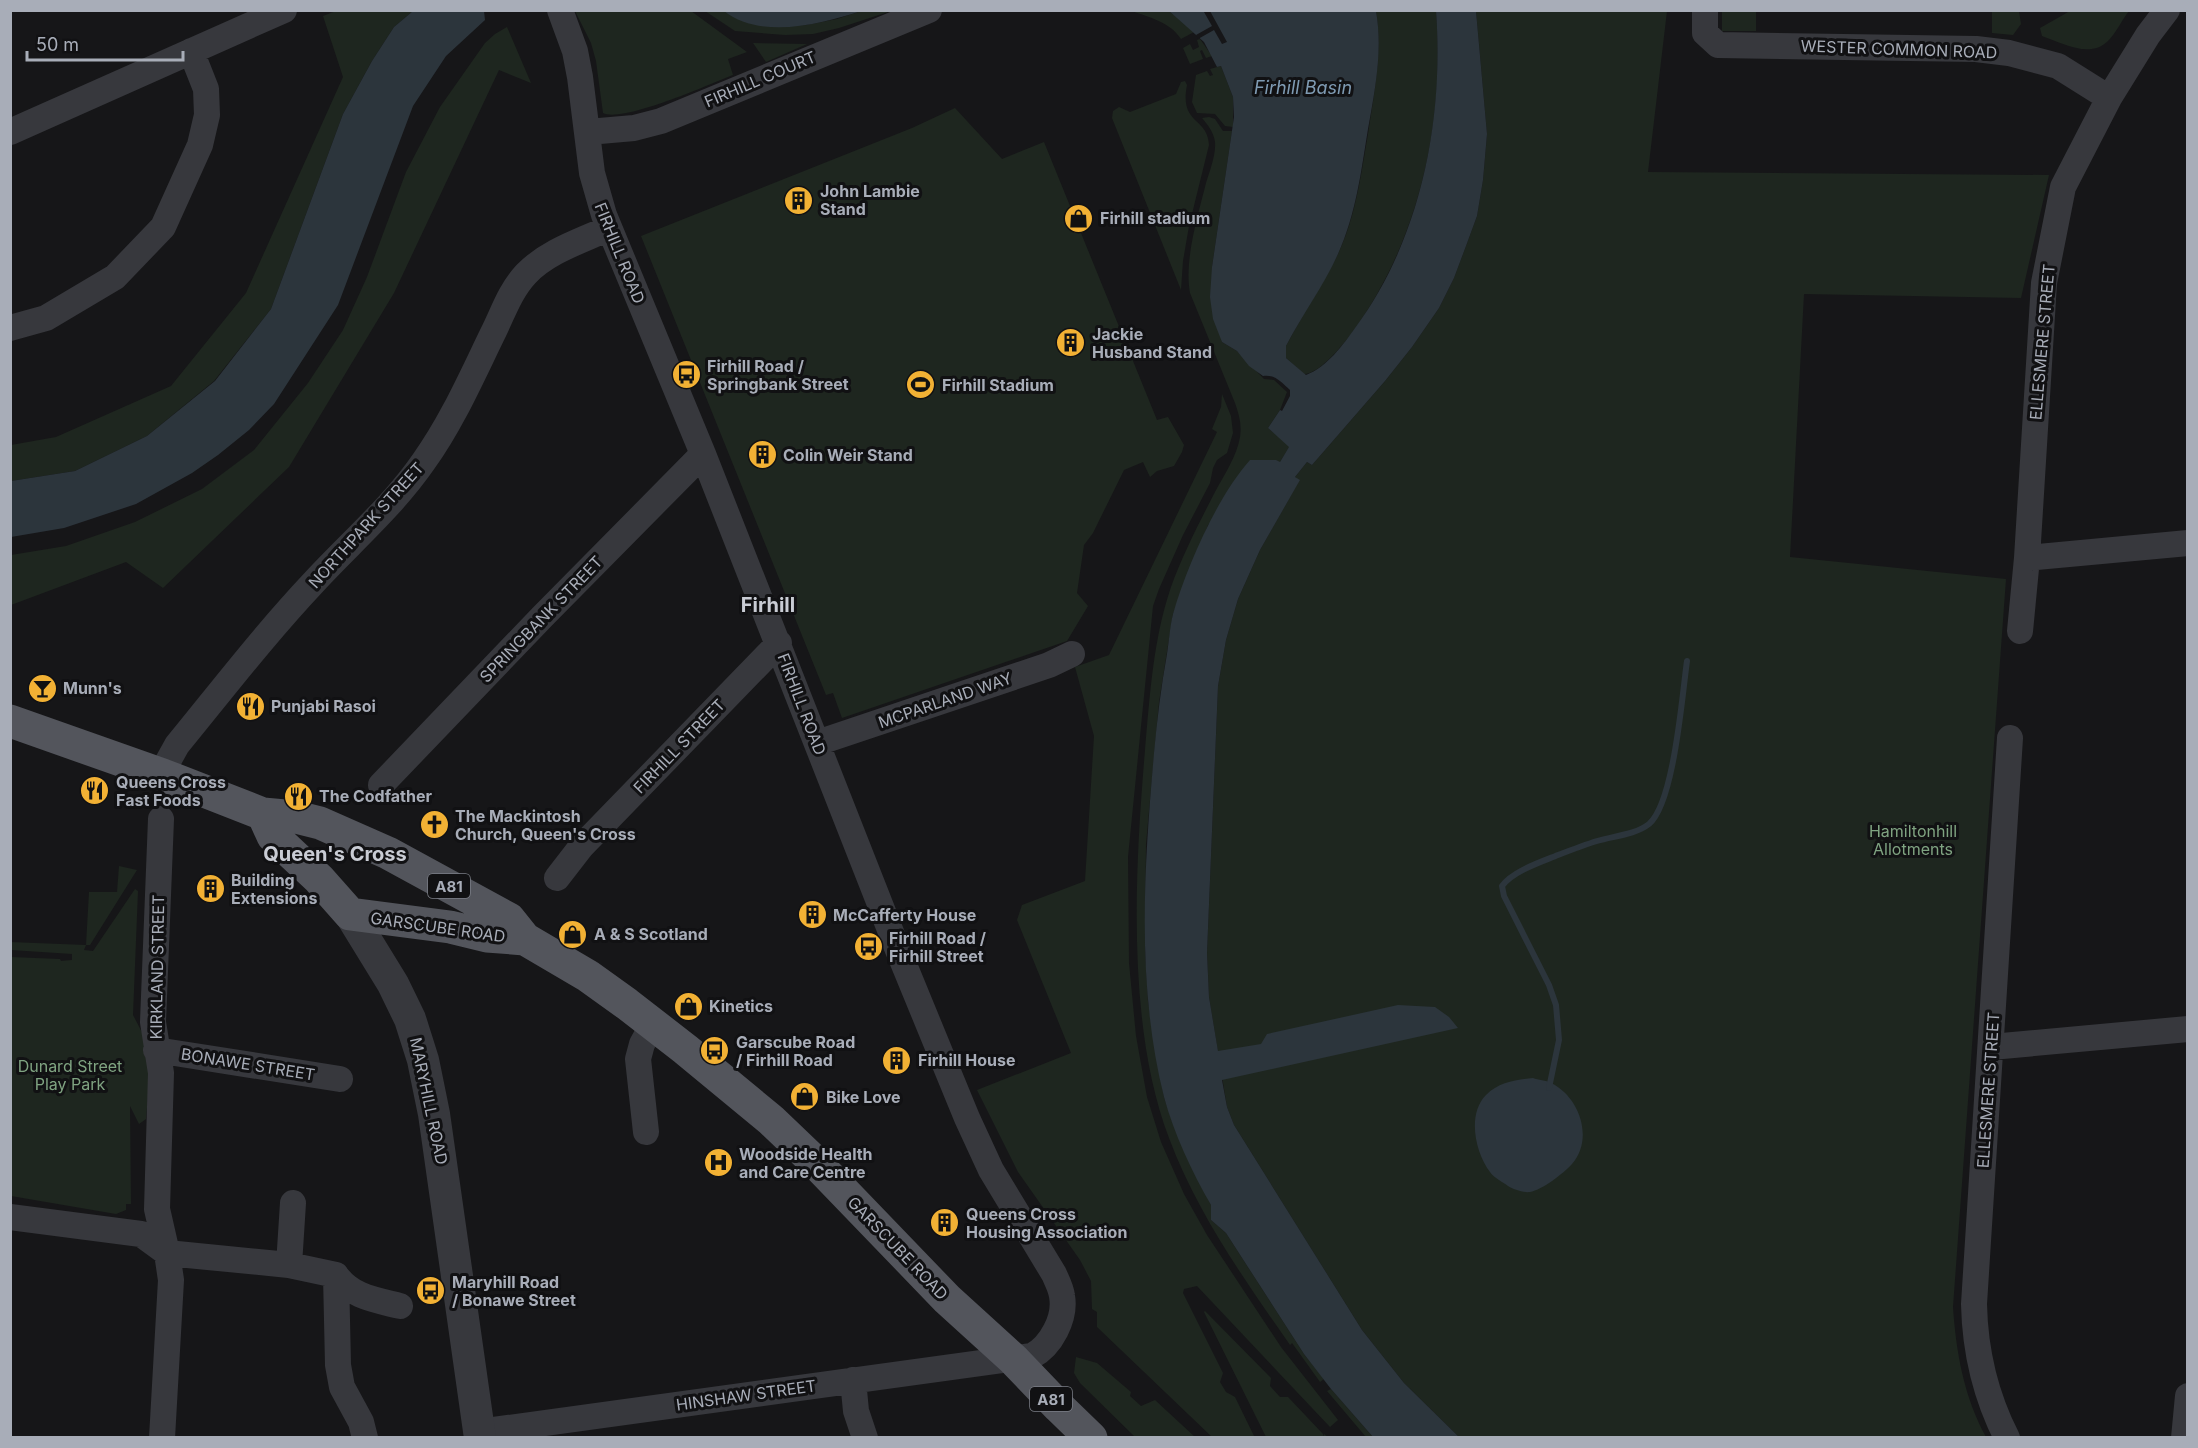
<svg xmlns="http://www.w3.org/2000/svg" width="2198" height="1448" viewBox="0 0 2198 1448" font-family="Inter,sans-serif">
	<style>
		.green { fill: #1e261f }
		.water { fill: #2c353c }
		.pier { fill: #161618 }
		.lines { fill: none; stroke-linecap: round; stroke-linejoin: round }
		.stream { stroke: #2c353c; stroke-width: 6 }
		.minor { stroke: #37383d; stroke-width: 26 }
		.tertiary { stroke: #37383d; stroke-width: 32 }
		.primary { stroke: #53555c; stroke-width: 33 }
		.labels { text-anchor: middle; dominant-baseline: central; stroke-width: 6; stroke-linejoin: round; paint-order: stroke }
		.shield { fill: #111113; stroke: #7b7e86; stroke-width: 1.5 }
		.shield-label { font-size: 15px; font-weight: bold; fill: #a8adb8 }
		.street-label { font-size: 16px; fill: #a8adb8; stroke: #111113 }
		.poi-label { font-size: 16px; font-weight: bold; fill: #a8adb8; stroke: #111113; text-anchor: start }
		.park-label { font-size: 16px; fill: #7fa381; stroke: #111113 }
		.water-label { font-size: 18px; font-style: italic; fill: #7f9bb3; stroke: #111113 }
		.quarter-label { font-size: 20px; font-weight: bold; fill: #c9ccd4; stroke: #111113 }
	</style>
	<rect width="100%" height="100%" fill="#161618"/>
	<path class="green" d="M336,11H413L394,27L372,61L343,114L271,309L214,381L147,436L75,471L11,481V445L56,437L171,386L246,293L343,77L323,16Z
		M575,11H691L747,52L728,59L733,75C710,84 623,123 603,113L596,61L591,43Z
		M705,11H724L783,26L807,25L837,19L861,11H891L839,28L813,34L785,35L735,31Z
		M1131,11H1169L1194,32L1181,39C1170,22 1149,17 1131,11Z
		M1376,11H1436C1445,124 1419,242 1351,334C1342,346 1319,374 1304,374L1286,358V346C1302,315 1322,286 1338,254C1356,216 1361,174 1368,134C1374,94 1383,51 1376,11Z
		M1476,11H1667L1648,172L2049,175L2021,298L1804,294L1790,557L2006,579L1953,1307C1956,1352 1964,1397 1986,1437H1459L1404,1383L1362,1330L1234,1125L1227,1107L1209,997L1207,953L1218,686L1226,640L1238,599L1260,550L1299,481L1295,477L1307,462L1312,465L1385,381L1412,347L1439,308L1454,278L1466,246L1477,216L1483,180L1487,134Z
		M1722,11H1756V31H1722Z
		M1992,11H2019L2021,24L2013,35L1992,33Z
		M2070,11V10L2129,11C2122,20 2116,33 2108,41C2090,59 2062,43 2042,36L2040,28Z
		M507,27L531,83L499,70L394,293L289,467L163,588L126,562L11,605V555L66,546L135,522L202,489L254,450L308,383L343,330L367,277L406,172L440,107L485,43L495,34Z
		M1200,39L1212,56L1206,58L1202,50L1200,51L1203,59L1190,64L1183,48L1190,44L1193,50L1199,47L1197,40Z
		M753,43L807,44L766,62Z
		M1221,66L1233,97V127L1225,126L1215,114L1197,113L1192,102L1196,75L1207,71L1210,76L1213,75L1210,69Z
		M1185,81L1187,85C1179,125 1208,117 1209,145L1189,226L1183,261L1181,290L1112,118L1113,111L1119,107L1130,112L1176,94L1181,82Z
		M955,108L1002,159L1044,142L1157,420L1168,417L1184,445L1182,452L1174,466L1157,471L1150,477L1143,462L1124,470L1093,533L1084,545L1077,593L1088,606L1067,641L842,718L833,693L826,695L641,236L912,128Z
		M1209,117L1215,119L1223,131H1232L1212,267L1222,342L1237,351L1264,379L1274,380L1287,392L1280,410L1268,428L1290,446L1280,462L1208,525L1173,614L1159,702L1146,844L1145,948L1148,1001L1156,1055L1164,1097L1172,1121L1211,1205V1220L1226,1233L1304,1354L1324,1379L1320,1382L1292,1343L1290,1345C1244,1279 1197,1213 1169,1138C1126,1025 1135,869 1145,750C1150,695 1153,640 1171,587C1183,554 1199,523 1215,492C1224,475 1237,456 1240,437C1242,425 1239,414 1235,403L1190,293C1184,260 1198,215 1206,183C1210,170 1216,155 1215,142C1214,133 1208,125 1202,118Z
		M1222,394L1231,416L1233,433L1227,453L1217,460L1213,468L1210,483L1183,535L1159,589L1153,606L1128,857L1129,963L1136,1036L1147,1097L1161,1142L1184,1194L1207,1235L1281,1347L1338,1420L1330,1427L1197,1286L1184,1289L1183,1293L1223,1373L1220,1382L1226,1392L1235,1397L1255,1438L1212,1437L1097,1327V1312L1092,1309L1091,1281L1080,1260L1018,1172L977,1090L1071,1053L1017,920L1022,905L1085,881L1094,736L1075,667L1109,655L1217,432L1212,429L1221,407Z
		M119,866L137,870L90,945H86L84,950L93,951L135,889L138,891L133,1015L147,1042L149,1083L146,1119L139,1124L130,1106L131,1204H126V1210L116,1214L11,1196V957L60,959L61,961L72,960V954L11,950L10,942L86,945L89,892H117Z
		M1205,1311L1271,1378L1270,1386L1280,1397H1288L1323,1434V1437L1324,1434L1328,1437H1266L1204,1312Z
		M1076,1357L1097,1363L1131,1392L1130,1396L1141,1406L1155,1400L1195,1437H1135L1080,1383L1074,1373Z
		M1331,1389L1373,1437H1366L1327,1391Z"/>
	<path class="water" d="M413,11H484L485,20L446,56L413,106L338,305L274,404L249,430L218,455L192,473L136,504L64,528L11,537V481L75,471L147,436L215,381L271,309L343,114L372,61L394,27Z
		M724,11H861C821,24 761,40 724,11Z
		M1169,11H1376C1383,50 1375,90 1368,129C1361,172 1356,214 1338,254C1323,287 1302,315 1286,346V358L1306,375C1327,367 1343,345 1355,328C1421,239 1444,120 1436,11H1476L1487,134L1483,180L1477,216L1466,246L1454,278L1439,308L1412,347L1385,381L1312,465L1307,462L1295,477L1300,480L1260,550L1238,599L1226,640L1218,686L1207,953L1209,997L1218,1051L1261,1044L1267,1034L1398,1005L1435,1007L1449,1017L1458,1028L1222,1080L1227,1107L1234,1125L1362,1330L1404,1383L1459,1437H1373L1331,1389L1304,1354L1226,1233L1211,1220V1205C1192,1172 1174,1134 1164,1097C1136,985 1144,867 1154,753C1157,720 1161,687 1167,654C1169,641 1170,626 1173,614C1187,566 1217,497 1250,460H1276L1280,462L1289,447L1268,428L1280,410L1282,411L1290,396V390C1282,383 1275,374 1263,376L1249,366L1237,351L1222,342L1213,319L1210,297L1212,267L1234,117L1233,97L1221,66L1217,67L1204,42Z
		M1533,1078C1538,1080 1546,1080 1551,1083C1580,1097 1594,1139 1572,1164C1564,1173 1542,1190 1530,1192C1523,1193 1513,1189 1508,1186C1503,1182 1494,1178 1490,1172C1475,1152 1467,1114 1486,1095C1499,1082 1516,1080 1533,1078Z"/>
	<path class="pier" d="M1210,11L1227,42L1222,44L1214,30L1198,39L1196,35L1212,26L1204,12Z"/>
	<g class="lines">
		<path class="stream" d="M1549,1088L1559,1040L1556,1005L1549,985L1504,896L1502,886C1513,871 1541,862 1558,855C1571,850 1584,845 1597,841C1613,836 1635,835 1649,824C1674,803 1682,696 1687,661"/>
		<path class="minor" d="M1705,10V33L1718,45L1976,49L2009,53L2058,66L2109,98
			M10,132L284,10
			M588,132L634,128L661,121L929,10
			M10,328L46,318L115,277L163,227L200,145L207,115L206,89L191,51
			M2027,558L2188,543
			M2020,631L2027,558L2044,283L2063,187L2109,98L2148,35L2167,10
			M817,743L1049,665L1072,654
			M163,775L167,763L177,745C222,690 265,634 314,582C351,542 393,506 424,461C452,422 472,376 493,333C503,313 510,291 526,274C548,251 581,241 609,228
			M381,785L542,617L703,454
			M161,819L153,1022L161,1073L157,1209L167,1253L171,1280L162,1438
			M557,878L581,847L779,643
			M1991,1047L2188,1029
			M156,1050L340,1079
			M646,1132L638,1059L642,1044L653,1024
			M10,1217L141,1234L167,1253L289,1265L336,1275C351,1297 376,1300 400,1306
			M289,1265L293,1203
			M336,1275L338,1365L342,1387L361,1422L365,1438
			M853,1380L856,1411L865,1438
			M479,1432L1032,1356C1051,1346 1066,1318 1062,1296C1061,1288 1057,1281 1054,1274L991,1170L967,1118L898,950L703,454L604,215L592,173L580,77L575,51L560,10
			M2007,1438C1985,1395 1975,1352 1974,1304L2010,738
			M2184,1438L2188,1396"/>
		<path class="tertiary" d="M350,914L393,984L410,1019L423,1060L434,1114L480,1438"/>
		<path class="primary" d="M10,721L163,775L263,814L296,817L320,823L388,853L509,919L525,939L588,976L627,1004L685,1049L771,1120L816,1163L947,1299L1013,1359L1059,1407L1091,1438
			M263,814L273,836L319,879L350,914L450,927L487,936L525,939"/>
	</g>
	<defs>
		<symbol id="building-disc" viewBox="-11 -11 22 22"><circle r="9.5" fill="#f2b134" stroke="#111113"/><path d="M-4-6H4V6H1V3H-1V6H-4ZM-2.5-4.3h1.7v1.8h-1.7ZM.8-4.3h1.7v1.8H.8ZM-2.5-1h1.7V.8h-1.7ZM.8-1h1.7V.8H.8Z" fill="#111"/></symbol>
		<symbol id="shop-disc" viewBox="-11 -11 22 22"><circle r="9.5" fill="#f2b134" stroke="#111113"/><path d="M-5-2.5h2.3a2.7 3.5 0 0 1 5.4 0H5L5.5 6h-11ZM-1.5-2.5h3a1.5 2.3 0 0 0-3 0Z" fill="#111"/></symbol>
		<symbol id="bus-disc" viewBox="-11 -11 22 22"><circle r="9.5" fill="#f2b134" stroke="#111113"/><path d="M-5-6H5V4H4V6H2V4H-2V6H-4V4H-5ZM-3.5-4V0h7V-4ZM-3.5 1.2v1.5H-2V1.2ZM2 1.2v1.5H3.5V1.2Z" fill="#111"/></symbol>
		<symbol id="stadium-disc" viewBox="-11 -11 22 22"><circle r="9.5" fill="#f2b134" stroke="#111113"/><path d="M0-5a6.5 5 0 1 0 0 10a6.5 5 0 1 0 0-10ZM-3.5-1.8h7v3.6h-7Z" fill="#111"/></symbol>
		<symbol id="bar-disc" viewBox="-11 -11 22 22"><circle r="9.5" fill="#f2b134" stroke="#111113"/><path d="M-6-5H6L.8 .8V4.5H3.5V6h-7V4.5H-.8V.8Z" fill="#111"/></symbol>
		<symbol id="restaurant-disc" viewBox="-11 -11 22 22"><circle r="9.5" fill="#f2b134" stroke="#111113"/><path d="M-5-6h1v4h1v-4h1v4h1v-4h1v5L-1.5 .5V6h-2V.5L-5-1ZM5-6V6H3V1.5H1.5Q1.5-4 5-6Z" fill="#111"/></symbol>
		<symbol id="church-disc" viewBox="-11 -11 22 22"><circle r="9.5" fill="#f2b134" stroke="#111113"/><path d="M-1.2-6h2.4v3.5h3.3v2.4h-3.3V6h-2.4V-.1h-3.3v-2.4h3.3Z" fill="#111"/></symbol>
		<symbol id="hospital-disc" viewBox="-11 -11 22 22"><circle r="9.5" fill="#f2b134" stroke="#111113"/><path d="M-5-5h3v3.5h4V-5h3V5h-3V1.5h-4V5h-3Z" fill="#111"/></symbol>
	</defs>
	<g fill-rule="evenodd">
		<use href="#building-disc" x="782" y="184" width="33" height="33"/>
		<use href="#shop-disc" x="1062" y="202" width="33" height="33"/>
		<use href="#building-disc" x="1054" y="326" width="33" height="33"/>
		<use href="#bus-disc" x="670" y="358" width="33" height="33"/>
		<use href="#stadium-disc" x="904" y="368" width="33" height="33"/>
		<use href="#building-disc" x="746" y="438" width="33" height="33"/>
		<use href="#bar-disc" x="26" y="672" width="33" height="33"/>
		<use href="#restaurant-disc" x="234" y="690" width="33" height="33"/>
		<use href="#restaurant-disc" x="78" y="774" width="33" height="33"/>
		<use href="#restaurant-disc" x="282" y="780" width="33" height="33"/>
		<use href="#church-disc" x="418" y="808" width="33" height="33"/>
		<use href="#building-disc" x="194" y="872" width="33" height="33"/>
		<use href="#building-disc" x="796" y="898" width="33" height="33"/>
		<use href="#shop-disc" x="556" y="918" width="33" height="33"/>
		<use href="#bus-disc" x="852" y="930" width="33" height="33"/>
		<use href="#shop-disc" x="672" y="990" width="33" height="33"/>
		<use href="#bus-disc" x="698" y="1034" width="33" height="33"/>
		<use href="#building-disc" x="880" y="1044" width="33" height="33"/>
		<use href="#shop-disc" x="788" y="1080" width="33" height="33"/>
		<use href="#hospital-disc" x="702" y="1146" width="33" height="33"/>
		<use href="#building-disc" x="928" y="1206" width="33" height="33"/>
		<use href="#bus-disc" x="414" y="1274" width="33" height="33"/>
	</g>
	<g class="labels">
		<g class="shield">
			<rect x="428" y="874" width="42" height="24" rx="4.5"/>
			<rect x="1030" y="1387" width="42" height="24" rx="4.5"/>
		</g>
		<g class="shield-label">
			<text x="449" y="886">A81</text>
			<text x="1051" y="1399">A81</text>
		</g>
		<g class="street-label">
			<text transform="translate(1899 49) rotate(2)">WESTER COMMON ROAD</text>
			<text transform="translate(760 79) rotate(-23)">FIRHILL COURT</text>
			<text transform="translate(620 253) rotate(68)">FIRHILL ROAD</text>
			<text transform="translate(2042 342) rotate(-85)">ELLESMERE STREET</text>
			<text transform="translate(366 525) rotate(-48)">NORTHPARK STREET</text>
			<text transform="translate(541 619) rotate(-46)">SPRINGBANK STREET</text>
			<text transform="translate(945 700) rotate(-19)">MCPARLAND WAY</text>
			<text transform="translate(802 704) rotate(69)">FIRHILL ROAD</text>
			<text transform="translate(679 746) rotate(-46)">FIRHILL STREET</text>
			<text transform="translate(438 927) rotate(8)">GARSCUBE ROAD</text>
			<text transform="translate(157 967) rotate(-89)">KIRKLAND STREET</text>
			<text transform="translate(248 1064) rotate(9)">BONAWE STREET</text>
			<text transform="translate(1988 1090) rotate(-86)">ELLESMERE STREET</text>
			<text transform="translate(429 1101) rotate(78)">MARYHILL ROAD</text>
			<text transform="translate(898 1248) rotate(46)">GARSCUBE ROAD</text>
			<text transform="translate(746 1395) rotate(-8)">HINSHAW STREET</text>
		</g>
		<g class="poi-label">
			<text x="820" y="191">John Lambie<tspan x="820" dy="18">Stand</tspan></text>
			<text x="1100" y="218">Firhill stadium</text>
			<text x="1092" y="334">Jackie<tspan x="1092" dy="18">Husband Stand</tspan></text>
			<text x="707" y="366">Firhill Road /<tspan x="707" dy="18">Springbank Street</tspan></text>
			<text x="942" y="385">Firhill Stadium</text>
			<text x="783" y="455">Colin Weir Stand</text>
			<text x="63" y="688">Munn's</text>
			<text x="271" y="706">Punjabi Rasoi</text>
			<text x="116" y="782">Queens Cross<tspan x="116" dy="18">Fast Foods</tspan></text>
			<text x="319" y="796">The Codfather</text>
			<text x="455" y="816">The Mackintosh<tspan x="455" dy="18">Church, Queen's Cross</tspan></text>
			<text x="231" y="880">Building<tspan x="231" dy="18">Extensions</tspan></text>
			<text x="833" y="915">McCafferty House</text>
			<text x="594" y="934">A &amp; S Scotland</text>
			<text x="889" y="938">Firhill Road /<tspan x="889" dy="18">Firhill Street</tspan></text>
			<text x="709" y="1006">Kinetics</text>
			<text x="736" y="1042">Garscube Road<tspan x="736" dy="18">/ Firhill Road</tspan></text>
			<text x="918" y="1060">Firhill House</text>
			<text x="826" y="1097">Bike Love</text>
			<text x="739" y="1154">Woodside Health<tspan x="739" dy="18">and Care Centre</tspan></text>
			<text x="966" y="1214">Queens Cross<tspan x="966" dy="18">Housing Association</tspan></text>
			<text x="452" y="1282">Maryhill Road<tspan x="452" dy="18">/ Bonawe Street</tspan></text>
		</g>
		<g class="park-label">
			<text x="1913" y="831">Hamiltonhill<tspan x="1913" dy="18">Allotments</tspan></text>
			<text x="70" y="1066">Dunard Street<tspan x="70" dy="18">Play Park</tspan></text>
		</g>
		<g class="water-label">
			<text x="1303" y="87">Firhill Basin</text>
		</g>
		<g class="quarter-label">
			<text x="768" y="605">Firhill</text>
			<text x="335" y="854">Queen's Cross</text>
		</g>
	</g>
	<rect width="2198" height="1448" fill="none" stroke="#a8adb8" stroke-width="24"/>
	<path d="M27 51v9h156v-9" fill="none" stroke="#a8adb8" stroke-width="3"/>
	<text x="36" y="51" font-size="18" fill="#a8adb8" stroke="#111113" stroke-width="4.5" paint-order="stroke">50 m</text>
</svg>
